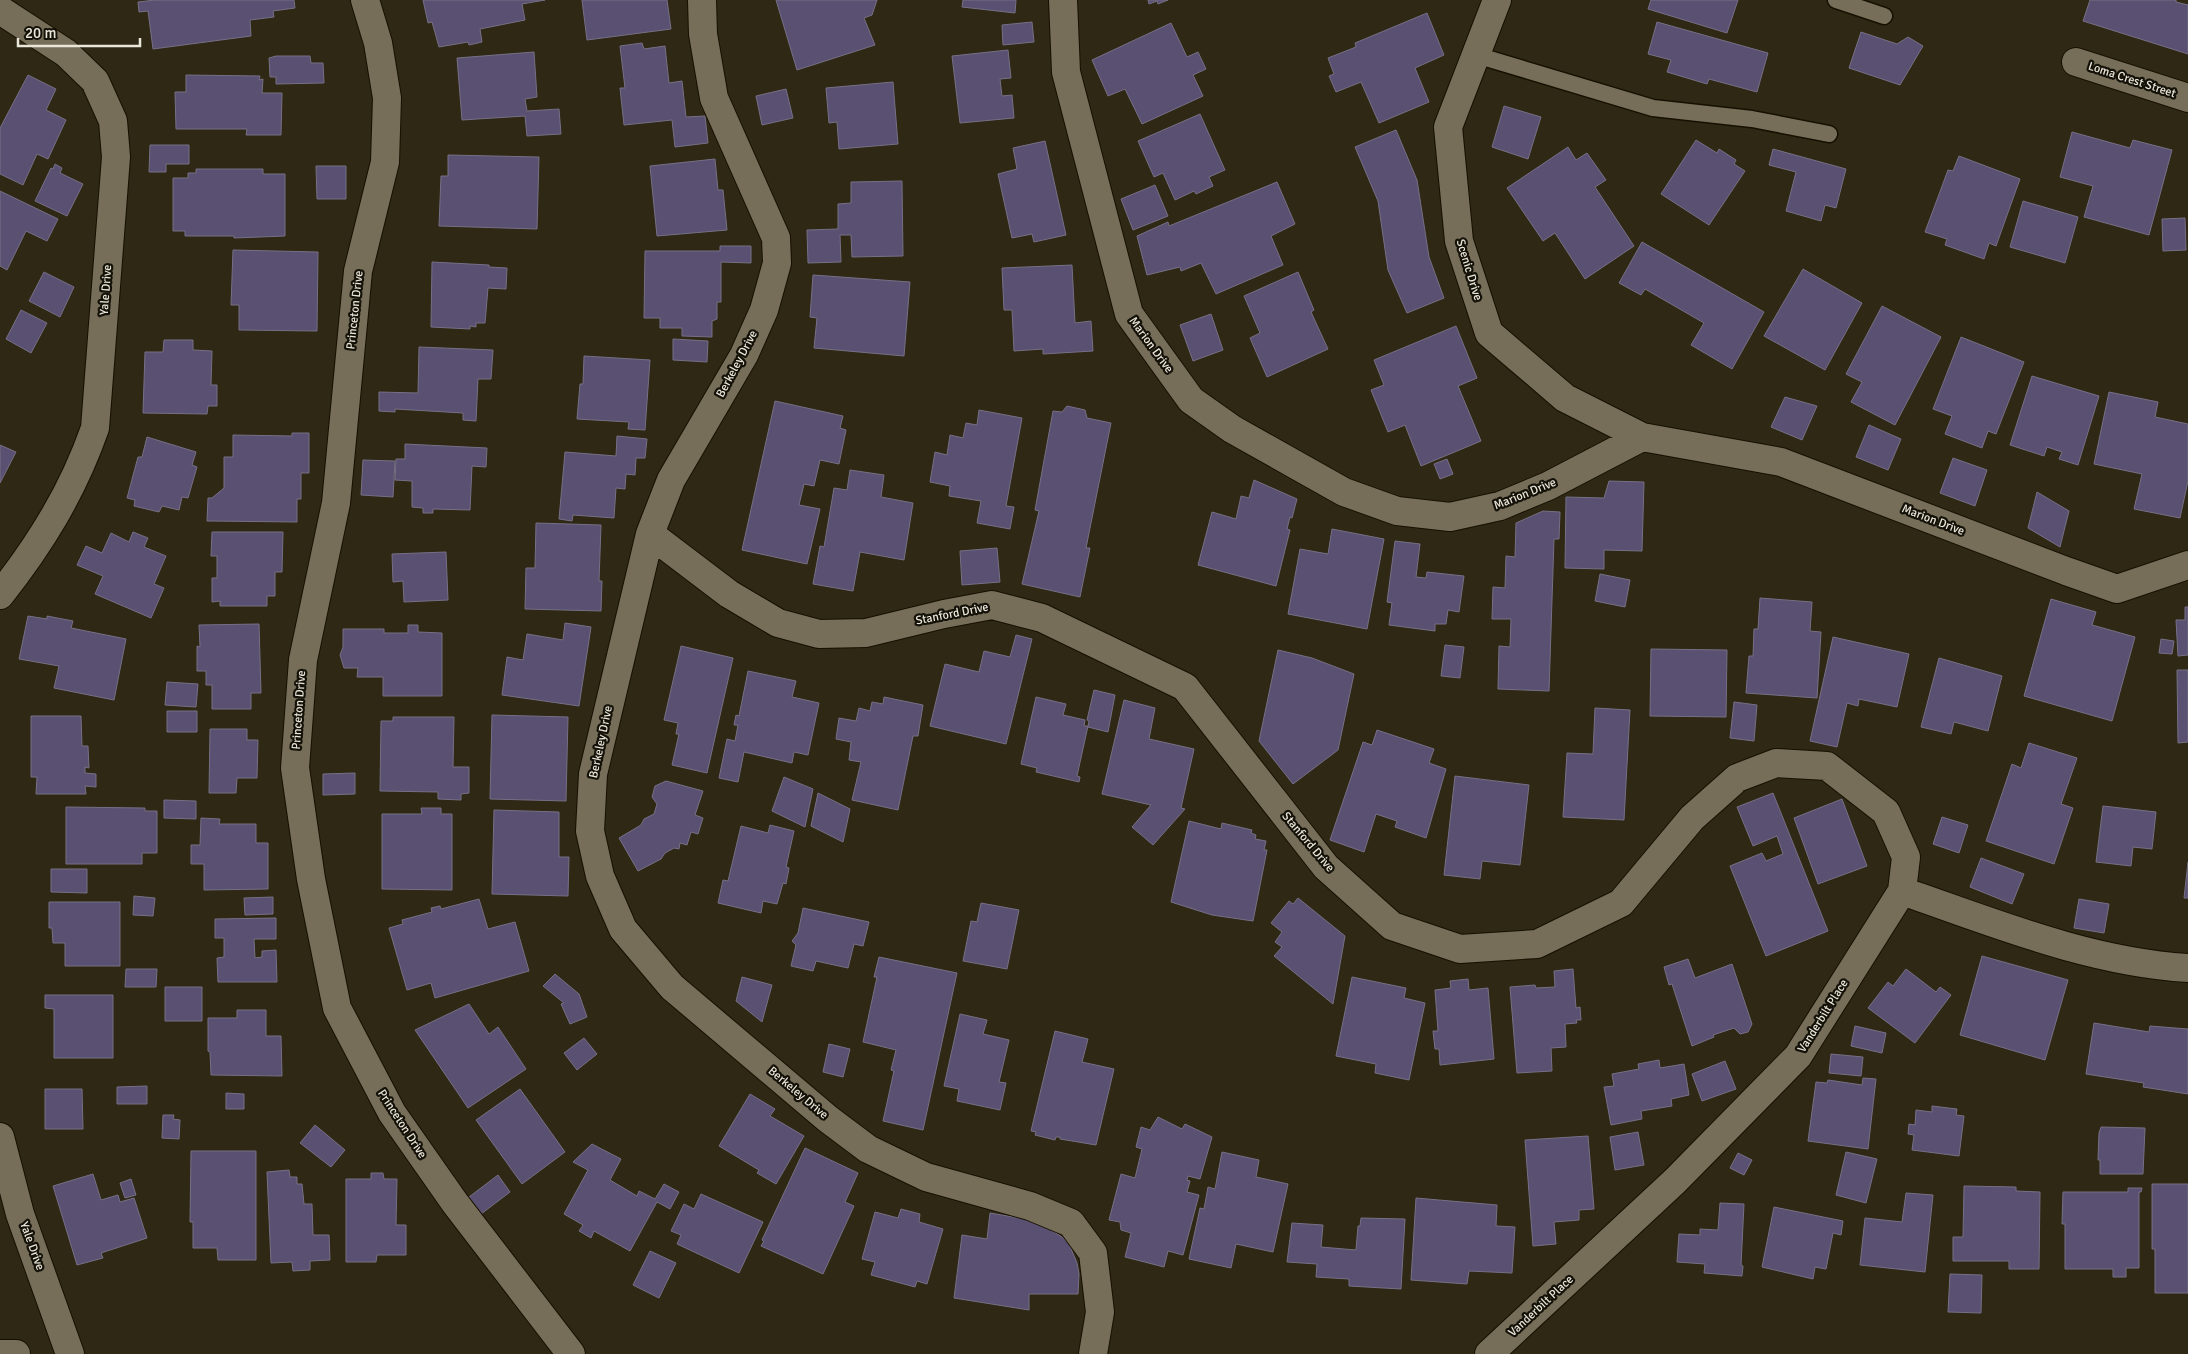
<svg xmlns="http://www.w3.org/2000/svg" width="2188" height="1354" viewBox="0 0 2188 1354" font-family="Signika,sans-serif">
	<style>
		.building { fill: #5a5071; stroke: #767086 }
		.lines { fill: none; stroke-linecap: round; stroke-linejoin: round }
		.service-casing { stroke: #171001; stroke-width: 19 }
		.minor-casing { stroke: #171001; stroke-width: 30 }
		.tertiary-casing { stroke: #171001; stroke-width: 30 }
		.service { stroke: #766e58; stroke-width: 16 }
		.minor { stroke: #766e58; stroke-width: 28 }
		.tertiary { stroke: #766e58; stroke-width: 28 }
		.labels { text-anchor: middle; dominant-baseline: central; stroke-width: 4.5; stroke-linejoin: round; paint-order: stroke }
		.street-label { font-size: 12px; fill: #ebe6da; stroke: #141108 }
	</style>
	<rect width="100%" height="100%" fill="#2f2814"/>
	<path class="building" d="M155,0H294L295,8L273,11L274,17L250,20L251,36L153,49L148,11L139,12L138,2Z
		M423,0H545L522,4L525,20L480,29L482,42L469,45L468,42L439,47L432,22L428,23Z
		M582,0H667L671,29L587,40Z
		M776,0H877L872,15L864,18L875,45L797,70Z
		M963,0H1016L1015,13L962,7Z
		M1148,0H1168L1158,4L1157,1L1149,4Z
		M1651,0H1738L1727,33L1648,9Z
		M2090,0H2176V2L2188,5V54L2083,21Z
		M1427,13L1444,55L1415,68L1429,102L1379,123L1361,82L1336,92L1329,76L1334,74L1328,58L1356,47L1355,43Z
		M1032,22L1034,42L1003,45L1002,25Z
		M1657,22L1768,53L1757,92L1709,79L1707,84L1667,72L1671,60L1648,54Z
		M1171,23L1187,57L1198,52L1206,69L1193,75L1203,96L1142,124L1125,89L1108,96L1092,60Z
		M1861,32L1897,44L1908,37L1923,46L1900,85L1849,68Z
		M642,43L644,49L665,46L669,83L682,81L686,117L705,116L708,143L675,147L672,120L624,125L620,88H625L620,46Z
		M1008,50L1011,78L1000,79L1002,96L1012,95L1014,118L960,123L952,56Z
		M534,52L537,97L525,99L527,111L559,109L561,134L527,136L525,116L462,120L457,58Z
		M276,56H310L311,63H323L324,83L276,84V77H270L269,58Z
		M28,75L56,89L46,110L66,120L48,159L37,154L23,185L0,174V128Z
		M186,75L260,76L259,80L263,79L262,93H282L281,135H246L247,129H176L175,92H186Z
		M893,82L898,144L839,149L837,122L829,123L826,88Z
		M786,89L793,118L762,125L756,96Z
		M1504,106L1541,117L1528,159L1492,147Z
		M1200,114L1225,170L1209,177L1213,186L1196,194L1194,191L1175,200L1163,173L1154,177L1138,141Z
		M1396,130L1417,180L1429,257L1444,298L1407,313L1388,270L1378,201L1355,147Z
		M2072,132L2130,148L2133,140L2172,150L2149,235L2084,217L2093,186L2060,177Z
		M1696,140L1717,153L1719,149L1736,160L1734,164L1745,171L1709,225L1661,194Z
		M1045,141L1066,235L1034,242L1032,234L1012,238L998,174L1017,169L1013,148Z
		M150,145H189V164H166V172H149Z
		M1568,147L1576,160L1587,153L1606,180L1595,187L1634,246L1585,279L1555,233L1543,241L1507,188Z
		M1773,149L1846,169L1836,208L1825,205L1821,221L1786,211L1796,172L1769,165Z
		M448,155L539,157L537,229L439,226L441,176H448Z
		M1959,156L2020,179L1996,246L1989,243L1984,259L1945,245L1947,239L1925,232L1948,170L1953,171Z
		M715,159L718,190H723L727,230L657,236L650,166Z
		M55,164L62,168L60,173L83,184L67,216L35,201L51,168L53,169Z
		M316,166H346V199H317Z
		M196,169H263V174H285V236L234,238V236H185V231H173V178H188V173H196Z
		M902,181L903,256L852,257L851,235H840L841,262L808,263L807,230L838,229V204L851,203V182Z
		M1277,182L1295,224L1271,236L1283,265L1216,294L1201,263L1181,271L1180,267L1147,275L1137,236L1168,222L1169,226Z
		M1155,185L1168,216L1133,230L1121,199Z
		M0,191L58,219L47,241L26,231L7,270L0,266Z
		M2023,201L2078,217L2065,263L2010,247Z
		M2185,218L2186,250L2163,251L2162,219Z
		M1642,242L1764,312L1732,369L1691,345L1704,323L1645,289L1641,295L1619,283Z
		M720,246H751V263L721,262V302H717V319L712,321V337L682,336V328H660V318H644L645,251H720Z
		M233,250L318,252L317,331L239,330V305H231Z
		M432,262L489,265V267L507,268L506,289L488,288L485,323H476V327L470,326V329L431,327Z
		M1072,265L1075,323L1091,321L1093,351L1043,354V349L1014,351L1012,310H1004L1002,268Z
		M1803,269L1862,303L1825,370L1764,336Z
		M44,272L74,287L60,317L29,301Z
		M1298,272L1314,310L1311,312L1328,349L1267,377L1250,338L1260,333L1244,296Z
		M813,275L910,282L904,356L814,348L817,318L810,317Z
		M1882,306L1941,337L1895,425L1851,402L1862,382L1846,374Z
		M21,310L47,323L31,353L6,339Z
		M1211,314L1223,350L1193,361L1180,325Z
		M1456,326L1477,378L1458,386L1481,441L1421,466L1405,425L1388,432L1371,390L1384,385L1374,360Z
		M1961,337L2024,362L1996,434L1988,431L1982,448L1945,434L1952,416L1933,409Z
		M673,339L708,341L707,362L673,360Z
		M164,340H193V350L212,351L211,385H217V406H208L207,414L143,413L145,352H163Z
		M419,347L493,350L491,379H478L476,421L463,420V413L395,409V412L379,411V392L418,393Z
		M584,356L650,360L645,430L628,429L629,422L577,419L580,384H583Z
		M2032,376L2099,396L2078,465L2059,459L2062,452L2047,447L2044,456L2010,445Z
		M2109,392L2158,402L2155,417L2188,424V481L2180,518L2134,509L2142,474L2094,464Z
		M1785,397L1817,406L1802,440L1771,427Z
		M775,401L843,416L840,428L846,430L839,464L820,460L814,486L804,484L799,505L820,509L807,564L742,550Z
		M1067,406L1085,410L1087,418L1111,423L1086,548H1090L1080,597L1022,584L1039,511L1035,510L1053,411L1062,412Z
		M979,410L1022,418L1006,506L1014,507L1010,529L977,523L981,501L949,496L950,486L930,482L935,452L947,455L950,435L963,438L966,423L977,425Z
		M1869,425L1901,439L1888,470L1856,457Z
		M292,433H309V473H301V499H297V522L207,521L208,498H212L224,488V457H233V435L292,436Z
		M617,436L647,439L645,458H636L635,475L626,474L625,489L616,488L614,518L573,515L572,521L559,519L565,452L616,456Z
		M147,437L196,452L192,465L197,467L188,498L182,497L179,510L162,506L159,512L134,506L135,500L127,498L138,457H142Z
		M405,444L487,448L486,467L472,466L470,510L433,509V513H423V508L412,507V481L395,480L396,459H405Z
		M0,445L16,452L0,483Z
		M1953,458L1987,470L1975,506L1940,493Z
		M1447,459L1453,474L1440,479L1434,464Z
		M363,460L395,461L393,497L361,495Z
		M850,470L884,475L881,497L913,503L904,560L860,552L853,591L813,584L820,546L824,547L834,488L847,490Z
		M1254,480L1297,499L1292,518L1290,517L1287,529L1290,530L1276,586L1198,565L1212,512L1236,519L1241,496L1249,498Z
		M1609,481L1644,482L1642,551L1604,550V569L1565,568L1566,497L1604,498Z
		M2037,492L2069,511L2060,547L2028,528Z
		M1543,511L1560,512L1559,539H1554L1549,691L1498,689L1499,646L1510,647L1511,619H1492L1493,587L1505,588L1506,556L1515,557L1516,523Z
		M536,523L601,525L599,581H602L601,611L525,609L526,568H535Z
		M1332,529L1384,539L1367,629L1288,614L1300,549L1328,554Z
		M133,532L148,538L144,547L166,556L154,584L164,588L151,618L95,594L103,576L77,565L86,546L102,553L111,533L129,542Z
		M212,532H283L282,572H275V596H267V606H220V601L212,602V578H217V556H211Z
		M1395,541L1420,544L1416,577L1426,578L1427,572L1464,576L1459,612L1448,610L1446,624H1435V631L1389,625L1392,603L1387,602Z
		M997,548L1000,582L962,585L960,551Z
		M446,552L448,600L404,602L403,581L393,582L392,554Z
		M1600,574L1630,580L1625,607L1595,601Z
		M1760,598L1812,602L1810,631L1821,632L1817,698L1746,693L1749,656H1753L1754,629H1758Z
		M2051,599L2096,612L2092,625L2135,637L2112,721L2024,696Z
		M2185,607H2188V655L2178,656L2176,620H2185Z
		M28,616L47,619V616L73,621L71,628L126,639L114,700L54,688L59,666L19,659Z
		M565,623L591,627L579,706L502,695L507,657L523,660L527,634L563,640Z
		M259,624L261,693H251V709H212V685H206V671H197V646L200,647L199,625Z
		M408,625H418V632L442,633V696H383V677H357L358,668H344L340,655L343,647V629H384V633H408Z
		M1016,635L1032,639L1006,744L930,726L945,664L979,672L984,651L1010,657Z
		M1833,637L1909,654L1897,707L1859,699L1858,706L1847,703L1837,747L1810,741Z
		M2161,639L2174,641L2172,654L2159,653Z
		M1445,645L1464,647L1460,678L1441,676Z
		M681,646L733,658L707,773L672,765L679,734H676L678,723L664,720Z
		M1651,649L1727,650L1726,717L1650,716Z
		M1278,650L1312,658L1354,674L1338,750L1293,784L1259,741Z
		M1939,658L2002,676L1988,731L1954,722L1951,734L1921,727Z
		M2177,670H2188V742L2178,743Z
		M748,671L796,681L792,697L819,703L808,755L794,752L792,763L744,752L738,782L719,778L727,739L735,741L738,725H734L736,715L739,716Z
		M167,682L198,684L196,707L165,705Z
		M1094,690L1115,695L1108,732L1088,727L1089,721L1087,720Z
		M884,697L923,705L918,736H913L898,810L852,800L861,762L849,760L851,742L836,739L839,718L856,721L859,708L870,711L872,702L883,704Z
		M1036,697L1066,704L1063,715L1085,720L1084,726H1088L1077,776L1080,777L1079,782L1036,772L1037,768L1021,764Z
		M1124,700L1155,708L1149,739L1194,749L1181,808L1185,809L1153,845L1132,827L1151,805L1102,794Z
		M1734,702L1757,705L1754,741L1730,738Z
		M1595,708L1630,710L1624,820L1563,817L1567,753L1593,754Z
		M167,711H197V732H167Z
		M492,715L568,717L566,801L490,799Z
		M31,716H81L82,746H88L89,768L85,767V773L96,774V787L85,786L86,794H36L37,777H31Z
		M393,717H454L453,767H469V793L461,794V800L438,799V792L380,791L381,721H393Z
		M210,729H247V740H258L257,778H237L236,793H209Z
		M1377,730L1434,749L1429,763L1446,769L1426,838L1395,827L1397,821L1376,814L1364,852L1330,840L1363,742L1372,745Z
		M2029,743L2077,758L2061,804L2073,808L2054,864L1986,841L2012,764L2021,768Z
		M355,773V794L323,795V774Z
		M1455,776L1529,785L1520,865L1482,861L1480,879L1444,875Z
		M784,777L813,789L805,827L772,811Z
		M666,781L703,791L695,815L703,818L698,834L691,832L687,845L680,843L679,849L674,848L665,853L661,859L638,871L619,838L641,825L644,819L654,814L657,804L652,797L655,786Z
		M818,793L850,809L843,842L811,826Z
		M1773,793L1828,931L1766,956L1730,866L1762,853L1766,861L1783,854L1777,836L1753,846L1737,807Z
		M1842,799L1867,866L1818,884L1794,818Z
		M164,800L196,801V819L164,818Z
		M2103,806L2156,812L2152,849L2133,847L2131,866L2096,862Z
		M66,807L145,808V811H157V853H142V864H66Z
		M421,808H441V814H452V890L382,889V814H422Z
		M494,810L559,812V857H569L568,896L492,894Z
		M1942,817L1968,825L1959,853L1933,844Z
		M201,818L220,819L219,824H256V843H268V889L204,890V864H191V845H200Z
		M1189,821L1221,829L1222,823L1252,830L1251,833L1256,835L1255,839L1266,841L1264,850H1267L1253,921L1212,915L1171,902Z
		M770,825L794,831L786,867L789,868L786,884L783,883L777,904L763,901L761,913L718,903L723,880L728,881L741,826L768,833Z
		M1981,858L2024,874L2012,904L1970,887Z
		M2188,862V898H2184Z
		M51,869H87V893L51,892Z
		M134,896L155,898L153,916L133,915Z
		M273,897V914L245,915L244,898Z
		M1298,898L1345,936L1333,1004L1274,956L1282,947L1275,942L1282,932L1271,923L1289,901L1293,904Z
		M479,899L488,929L515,922L529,971L435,998L431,983L407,990L389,928L403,924L402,920L432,912L431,908L440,906L441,909Z
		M2079,899L2109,904L2104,933L2074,928Z
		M49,902H120V966H65V943H53L52,928H49Z
		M981,903L1019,910L1007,969L963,961L971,921L977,922Z
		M803,908L869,922L863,946L854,944L848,968L816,961L813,971L791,966L796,945L792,941L798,933Z
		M276,918V939H254L255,958L262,957V951L276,950L277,982H218L217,958L224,957V938H215V919Z
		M1982,956L2068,980L2045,1060L1960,1035Z
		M879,957L957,973L923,1130L883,1121L894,1071L891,1070L896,1050L863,1042L877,977H874Z
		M1688,959L1695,978L1732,964L1752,1024L1748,1032L1740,1034L1734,1028L1713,1035L1714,1037L1692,1046L1672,984L1669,985L1664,967Z
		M126,969H157L156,987H125Z
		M1573,969L1576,1008L1580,1007L1581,1020H1576L1577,1023L1565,1024L1566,1047L1551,1048L1552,1071L1517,1073L1510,987L1535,985L1536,988L1555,987L1554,971Z
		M1906,969L1936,992L1940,987L1951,995L1915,1043L1868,1008L1888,982L1893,986Z
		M555,974L579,994L587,1017L570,1024L561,1004L564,1003L543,986Z
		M742,977L772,985L762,1022L736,1001Z
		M1352,977L1406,988L1404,998L1425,1003L1409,1080L1375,1073L1376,1064L1336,1056Z
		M1468,979L1469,990L1488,988L1494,1059L1440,1065L1439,1049H1435L1433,1031H1438L1435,990L1451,988L1450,981Z
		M165,987H202V1021H165Z
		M45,995H113V1058H54V1009L45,1008Z
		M469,1004L489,1034L498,1027L526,1069L468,1108L415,1030Z
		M237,1010H266V1036H281L282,1076L211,1075L210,1052L208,1051V1018H237Z
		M960,1014L987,1020L983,1034L1009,1040L999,1082L1006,1083L1000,1110L957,1101L959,1089L944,1086Z
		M2094,1023L2149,1032L2150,1026L2188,1029V1094L2143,1087L2144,1083L2086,1074Z
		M1855,1026L1886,1033L1882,1053L1851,1046Z
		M1055,1031L1088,1039L1082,1062L1114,1069L1096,1145L1060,1139V1137H1056L1055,1140L1035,1135L1036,1132L1031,1131Z
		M584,1038L597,1054L577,1070L564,1053Z
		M829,1044L850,1049L843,1077L823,1072Z
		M1831,1054L1863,1057L1861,1076L1829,1073Z
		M1659,1060L1660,1068L1684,1064L1689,1095L1671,1099L1672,1106L1641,1111L1642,1119L1611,1125L1604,1087L1614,1086L1612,1074L1639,1069L1638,1064Z
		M1725,1061L1736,1089L1702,1101L1692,1074Z
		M1863,1078L1876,1079L1868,1149L1808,1141L1816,1082L1827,1083L1828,1080L1862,1085Z
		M147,1086V1104H117V1087Z
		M45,1089H82L83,1129H45Z
		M520,1089L565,1152L522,1184L476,1120Z
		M226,1093L244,1094V1109H226Z
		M750,1094L775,1109L770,1116L804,1136L776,1184L757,1173L759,1170L719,1146Z
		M1932,1106L1957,1109L1956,1115L1964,1116L1959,1156L1912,1150L1914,1135L1908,1134L1909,1124L1915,1125L1916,1110L1932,1112Z
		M163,1115H174L173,1119L180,1120L179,1139L162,1138Z
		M1158,1117L1182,1129L1185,1124L1212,1137L1200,1179L1188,1176L1187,1180L1190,1181L1187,1192L1199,1195L1183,1255L1168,1251L1164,1267L1125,1257L1131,1233L1121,1230L1120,1222L1109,1220L1121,1174L1135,1178L1142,1149L1136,1147L1141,1127L1150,1130Z
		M315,1125L345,1150L331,1167L300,1143Z
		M2101,1127L2145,1128L2143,1174H2100V1160H2098L2099,1133Z
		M1638,1132L1644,1165L1615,1170L1610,1137Z
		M1588,1136L1594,1209L1579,1210V1220L1554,1222L1556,1244L1533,1246L1525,1140Z
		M592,1144L621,1159L610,1180L637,1196L639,1191L655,1199L664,1184L679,1192L670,1209L657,1202L630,1251L594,1231L591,1238L579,1231L583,1225L564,1214L588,1170L573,1162Z
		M805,1148L858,1173L845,1202L854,1206L823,1274L761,1246L764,1241L762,1240Z
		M191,1151H256V1260H218L217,1248H193V1222H190Z
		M1222,1152L1259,1160L1256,1177L1288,1184L1273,1252L1236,1244L1231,1268L1189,1259L1200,1208L1204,1209L1208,1187L1215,1189Z
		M1846,1152L1877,1159L1866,1203L1836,1195Z
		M1738,1153L1752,1160L1744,1175L1730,1168Z
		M289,1170L290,1177H297V1184H302L304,1204H312L313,1235H329L330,1260L310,1261V1270L293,1271L292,1262L271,1263L267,1172Z
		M371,1173H383L384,1179H397L396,1225H406V1255H377L376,1262H346V1179H371Z
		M93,1174L101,1200L118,1195L120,1202L134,1198L147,1238L101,1253L103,1258L77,1265L53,1186Z
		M498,1175L510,1192L481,1214L469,1197Z
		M131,1179L136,1195L125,1198L120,1183Z
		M2152,1184H2188V1293H2155V1249H2152Z
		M1964,1186L2016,1187V1191L2040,1192L2039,1269H2009V1261H1953V1237H1963Z
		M2128,1188H2142L2141,1192H2139V1268H2126V1277H2113V1269H2065V1224H2062L2063,1192H2128Z
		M1906,1193L1933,1195L1925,1272L1860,1265L1865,1218L1902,1222Z
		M701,1194L763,1222L739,1273L677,1244L681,1235L671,1231L684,1204L694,1209Z
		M1416,1198L1497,1205L1496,1226L1515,1227L1512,1273L1469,1271L1467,1284L1411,1280Z
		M1720,1203L1744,1204L1741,1265L1743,1266L1742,1276L1704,1273L1705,1264L1677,1262L1679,1234L1700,1235V1229L1718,1230Z
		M1774,1207L1843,1221L1841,1235L1833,1233L1826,1269L1815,1267L1813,1279L1762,1267Z
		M901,1209L920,1214L919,1222L943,1229L927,1284L917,1281L915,1287L871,1275L875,1262L862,1259L875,1212L898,1218Z
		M990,1213L1037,1221L1062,1237L1069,1244L1077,1263L1079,1274L1078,1294H1029V1310L954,1298L962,1235L987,1239Z
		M1361,1218L1405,1219L1401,1289L1349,1286V1279L1316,1277L1317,1264L1287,1262L1292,1223L1323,1225L1321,1247L1356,1250L1358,1226H1360Z
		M650,1251L676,1263L659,1298L633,1285Z
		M1950,1274L1982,1275L1981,1313L1948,1312Z"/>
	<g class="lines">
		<defs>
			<path id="service" d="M1836,0L1884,16
				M1476,55L1653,108L1752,119L1829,134"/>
			<path id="minor" d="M365,0L378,43L387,98L385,162L358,271L336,503L303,660L295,768L311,879L337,1008L392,1113L455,1203L571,1354
				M702,0L703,34L714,98L776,238L777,263L764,310L744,355L671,480L650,534L593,774L590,831L600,876L623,929L672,987L828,1119L868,1149L926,1177L1030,1206L1071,1223L1093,1253L1100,1312L1093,1354
				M1063,0L1066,72L1129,314L1191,400L1232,429L1344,492L1397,511L1450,517L1500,506L1548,486L1642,437
				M1497,0L1448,127L1459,241L1489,333L1565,398L1642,437L1781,462L2066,571L2117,589L2188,565
				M0,10L66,53L95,81L113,121L116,157L95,428C73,491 41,543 0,595
				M2076,62L2188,98
				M650,534L729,594L778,623L819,634L866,633L944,614L992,605L1042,618L1185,687L1326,867L1392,926L1460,949L1537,944L1621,903L1692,818L1737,778L1776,763L1827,766L1886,812L1906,857L1902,891
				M0,1137L20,1214L70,1354
				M1489,1354L1675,1181L1798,1056L1902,891C1995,923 2089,962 2188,968"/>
			<path id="tertiary" d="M0,1354H16"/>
		</defs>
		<use href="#service" class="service-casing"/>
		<use href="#minor" class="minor-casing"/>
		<use href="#tertiary" class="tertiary-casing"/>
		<use href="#service" class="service"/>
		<use href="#minor" class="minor"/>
		<use href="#tertiary" class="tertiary"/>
	</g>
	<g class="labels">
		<g class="street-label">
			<text transform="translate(2132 80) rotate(18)">Loma Crest Street</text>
			<text transform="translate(1469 270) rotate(73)">Scenic Drive</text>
			<text transform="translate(106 290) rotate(-86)">Yale Drive</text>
			<text transform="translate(355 310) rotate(-84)">Princeton Drive</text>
			<text transform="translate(1151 345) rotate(54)">Marion Drive</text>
			<text transform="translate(737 364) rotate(-62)">Berkeley Drive</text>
			<text transform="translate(1525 494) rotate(-22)">Marion Drive</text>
			<text transform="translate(1933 520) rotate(21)">Marion Drive</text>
			<text transform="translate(952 614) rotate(-11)">Stanford Drive</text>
			<text transform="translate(299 710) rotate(-86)">Princeton Drive</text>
			<text transform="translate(601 742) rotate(-78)">Berkeley Drive</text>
			<text transform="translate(1308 842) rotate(50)">Stanford Drive</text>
			<text transform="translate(1823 1016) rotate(-58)">Vanderbilt Place</text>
			<text transform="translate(798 1093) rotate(40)">Berkeley Drive</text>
			<text transform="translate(402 1124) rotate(57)">Princeton Drive</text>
			<text transform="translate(32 1246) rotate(70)">Yale Drive</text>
			<text transform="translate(1541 1306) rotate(-43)">Vanderbilt Place</text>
		</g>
	</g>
	<path d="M18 38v8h122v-8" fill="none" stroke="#ebe6da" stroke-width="2.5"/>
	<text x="25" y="38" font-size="15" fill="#ebe6da" stroke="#141108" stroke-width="4" paint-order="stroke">20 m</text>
</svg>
